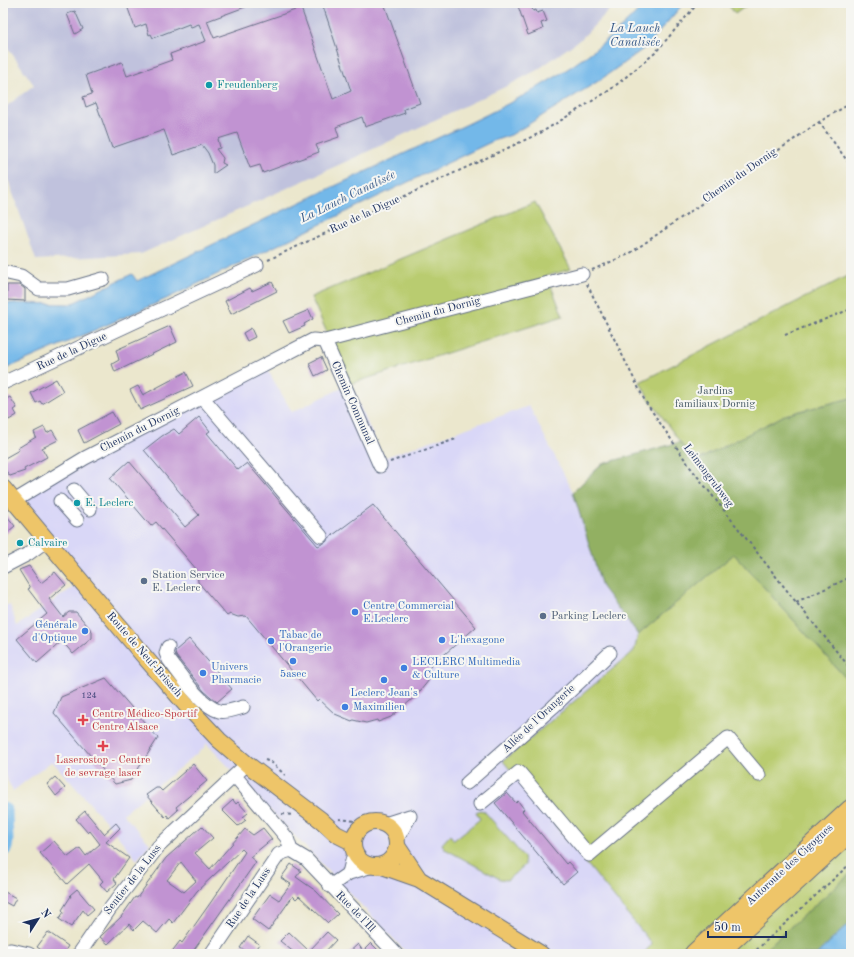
<svg xmlns="http://www.w3.org/2000/svg" width="854" height="957" viewBox="0 0 854 957" font-family="'Old Standard TT',serif">
	<style>
		.built { fill: #d9d7f7 }
		.industrial { fill: #c0c2dd }
		.green { fill: #b9cc6f; stroke: #6a7e66 }
		.forest { fill: #92b062; stroke: #567060 }
		.water { fill: #73b8e9; stroke: #4774a4 }
		.lines { fill: none; stroke-linecap: round; stroke-linejoin: round }
		.river { stroke: #73b8e9; stroke-width: 19 }
		.building { fill: #c193d2; fill-rule: evenodd }
		.minor-casing { stroke: #646f85; stroke-width: 15 }
		.major-casing { stroke: #646f85; stroke-width: 18 }
		.highway-casing { stroke: #646f85; stroke-width: 21 }
		.path { stroke: #646f85; stroke-width: 2; stroke-dasharray: 3 3; stroke-linecap: butt }
		.minor { stroke: #fff; stroke-width: 13 }
		.major { stroke: #eec569; stroke-width: 16 }
		.highway { stroke: #eec569; stroke-width: 19 }
		.culture-dot { fill: #0f9aa8; stroke: #f6f6f2; stroke-width: 1.5 }
		.service-dot { fill: #5c6f8a; stroke: #f6f6f2; stroke-width: 1.5 }
		.shop-dot { fill: #3f7fe0; stroke: #f6f6f2; stroke-width: 1.5 }
		.health-dot { fill: #e0444e; stroke: #f6f6f2; stroke-width: 1.5 }
		.labels { text-anchor: middle; dominant-baseline: central; stroke-width: 4; stroke-linejoin: round; paint-order: stroke }
		.number-label { font-size: 9px; fill: #44487b }
		.culture-label { font-size: 11px; fill: #0d838f; stroke: #f6f6f2; text-anchor: start }
		.street-label { font-size: 11px; fill: #1b2f5e; stroke: #f6f6f2 }
		.park-label { font-size: 11px; fill: #425662; stroke: #f6f6f2 }
		.service-label { font-size: 11px; fill: #4e5e75; stroke: #f6f6f2; text-anchor: start }
		.shop-label { font-size: 11px; fill: #366cbe; stroke: #f6f6f2; text-anchor: start }
		.health-label { font-size: 11px; fill: #be3a42; stroke: #f6f6f2; text-anchor: start }
		.water-label { font-size: 12px; font-style: italic; fill: #355888; stroke: #f6f6f2 }
	</style>
	<rect width="100%" height="100%" fill="#f6f6f2"/>
	<filter id="ink" filterUnits="userSpaceOnUse"><feTurbulence type="fractalNoise" baseFrequency=".025" numOctaves="2"/><feDisplacementMap in="SourceGraphic" scale="8" xChannelSelector="R" yChannelSelector="G"/><feConvolveMatrix kernelMatrix="1 2 1 2 8 2 1 2 1" color-interpolation-filters="sRGB"/></filter>
	<filter id="wash" filterUnits="userSpaceOnUse"><feTurbulence type="fractalNoise" baseFrequency=".012" numOctaves="4" result="noise"/><feDisplacementMap in="SourceGraphic" scale="16" xChannelSelector="R" yChannelSelector="G"/><feGaussianBlur stdDeviation="0.9" result="paint"/><feColorMatrix in="noise" values="0 0 0 0 0 0 0 0 0 0 0 0 0 0 0 0 0 1.4 0 .05"/><feComposite in="paint" operator="in"/></filter>
	<g filter="url(#wash)">
		<rect width="100%" height="100%" fill="#ebe7cd"/>
		<path class="built" d="M263,362L292,412L350,384L383,458L529,406L573,492L602,587L638,635L634,651L503,761L652,944L643,954H408L206,743L205,747L123,814L150,844L137,860L109,825L52,761L13,791L3,772V605H10L17,626L75,586L8,497Z"/>
		<path class="industrial" d="M3,3H616L582,38L537,70L509,85L354,158L141,254L36,260L3,165V109L34,85L3,41Z"/>
		<path class="green" d="M727,3H750L735,14Z
			M535,202L571,269L547,276L563,316L350,384L311,297Z
			M851,274V398L785,415L700,459H692L648,397L640,382Z
			M734,554L851,684V873L760,954H643L652,944L503,761L634,651L638,635Z
			M480,810L484,811L524,857L525,865L507,880L500,879L445,849L442,844L450,835L454,840L480,819L476,812Z"/>
		<path class="forest" d="M851,398V684L734,554L638,635L602,587L573,492L602,464L680,442L692,459H700L785,415Z
			M851,873V922L817,954H760Z"/>
		<path class="water" d="M645,3H684L646,47L600,80L511,135L493,141L166,299L3,370V303L71,304L132,274L137,281C218,242 300,202 382,164C474,120 576,81 645,3Z
			M851,922V954H817Z"/>
		<g class="lines">
			<path class="river" d="M3,812L4,841L3,847"/>
		</g>
		<g id="blocks">
			<path class="building" d="M126,3H256L207,21L214,38L301,8L333,99L351,91L322,3H384L420,103L404,109L405,113L365,127L362,117L336,127L339,137L316,145L319,152L263,173L260,165L250,168L237,133L218,139L220,148L216,149L223,158L222,163L226,165L213,174V165L208,153L202,145L173,155L164,130L112,148L96,103L86,107L83,97L92,94L86,75L122,62L127,76L172,60L170,54L206,41L199,24L191,27L189,24L153,38L151,34L149,35L146,24L135,28Z
				M517,3H530L533,11L536,10L537,13L543,11L547,21L541,23L543,29L528,35Z
				M75,11L83,29L75,34L67,14Z
				M272,282L277,291L231,314L225,301L250,288L252,291Z
				M7,285H20L25,289V301L7,300Z
				M309,310L313,319L304,324L305,326L289,333L283,321Z
				M170,326L177,342L115,372L112,364L119,360L116,350Z
				M251,328L255,337L247,341L243,333Z
				M321,357L327,370L315,376L309,363Z
				M186,372L193,386L140,410L130,390L138,386L143,395Z
				M56,379L63,391L42,404L40,401L36,403L31,393Z
				M10,397L17,408L14,410L17,415L9,420L6,414L3,416V401Z
				M112,412L119,424L84,443L78,430Z
				M199,417L210,431L207,433L238,470L247,463L318,546L326,542L329,538L373,505L476,627L423,673L429,680L416,696L391,717L378,722L377,720L366,723L353,720L352,721L335,714L319,699L317,701L246,616L238,617L230,614L227,616L198,582L197,570L156,522L151,526L110,478L129,461L185,527L199,515L144,450L162,436L174,429L179,434Z
				M44,427L47,433L52,430L58,440L42,448L47,457L24,469L25,471L10,476L3,467V459L19,450L18,448L36,437L34,432Z
				M3,511L15,526L3,536Z
				M29,566L41,583L55,572L66,585L49,599L63,617L69,612H76L92,631V638L73,654L62,641L37,663L17,639L47,614L28,589L30,588L19,570Z
				M189,639L232,689L217,702L204,691L176,656L175,651Z
				M106,678L158,738L131,780L115,784L54,713L61,697Z
				M193,764L207,781L176,807L178,810L169,818L167,815L165,817L146,795L156,788H159L162,791Z
				M55,777L65,788L56,796L47,784Z
				M507,793L516,803L518,801L524,809L522,811L566,864L568,862L577,872L563,884L495,803Z
				M233,800L236,804L238,802L248,813L243,817L246,820L238,826L222,810Z
				M85,811L104,834L116,823L120,828L106,842L129,858L114,879L117,883L107,892L100,884L103,881L89,864L67,884L40,853L54,841L68,857L80,848L86,856L100,844L90,831L88,833L76,819Z
				M202,826L213,838L195,853L210,869L245,829L253,835L263,828L272,839L250,857L256,862L191,954H170L180,941L182,943L211,902L245,852L242,849L197,891L173,923L169,919L157,933L143,921L134,930L129,924L108,944L100,937L102,935L121,917L135,897L137,898L166,858ZM181,862L196,881L184,892L167,880Z
				M291,864L301,871L296,877L316,891L338,914L328,923L299,896L296,899L293,896L268,931L252,919L270,894L279,900L291,884L281,878Z
				M77,889L94,909L87,915L83,910L71,927L59,919L64,912L62,910L71,896L70,895Z
				M3,891L16,898L12,906L3,901Z
				M48,932L68,946L63,954H47L37,947Z
				M289,932L309,951L327,932L336,940L323,954H296L280,941Z
				M248,936L259,944L252,954L240,948Z
				M371,943L382,954H347L358,944L363,951Z"/>
		</g>
	</g>
	<g filter="url(#ink)">
		<use href="#blocks" fill-opacity="0" stroke="#646f85" stroke-width="1"/>
		<g class="lines">
			<defs>
				<path id="minor" d="M3,272L21,276L39,289H68L103,279
					M325,341L380,466
					M3,383L257,265
					M203,398L321,536
					M74,490L90,509
					M14,501L85,458L313,340L325,341L582,274
					M60,501L77,520
					M3,567L28,554L47,540
					M168,647L166,653L169,660C180,674 201,706 219,711C226,713 236,709 243,707
					M235,776L287,838L291,850
					M467,783L553,707L610,653
					M480,804L519,772L589,855L728,738L759,775
					M385,824L410,816
					M397,839L410,816
					M291,850L306,859L396,954
					M349,873L354,853
					M330,886L349,873L369,867
					M3,951L11,950L29,954
					M79,954L109,910L158,847L247,764
					M211,954L279,854L291,850"/>
				<path id="major" d="M3,488L143,655L187,706L219,740L247,764L321,820L336,834L352,842
					M353 844a22 22 0 1 1 44 0a22 22 0 1 1-44 0Z
					M397,846L419,879
					M382,866L419,879L541,954"/>
				<path id="highway" d="M694,954L851,809
					M717,954L851,831"/>
			</defs>
			<use href="#minor" class="minor-casing"/>
			<use href="#major" class="major-casing"/>
			<use href="#highway" class="highway-casing"/>
			<path class="path" d="M819,122L851,166
				M268,260L542,132L610,90L655,53L698,3
				M592,270L629,254L819,122L851,103
				M587,284L645,401L690,467L796,602L851,669
				M785,335L851,309
				M390,462L456,439
				M796,602L851,577
				M265,760L271,762L285,775
				M282,814L293,815
				M339,819L355,821L363,825
				M752,954L851,863"/>
			<use href="#minor" class="minor"/>
			<use href="#major" class="major"/>
			<use href="#highway" class="highway"/>
		</g>
	</g>
	<g class="culture-dot">
		<circle cx="209" cy="85" r="4"/>
		<circle cx="77" cy="503" r="4"/>
		<circle cx="20" cy="543" r="4"/>
	</g>
	<g class="service-dot">
		<circle cx="144" cy="581" r="4"/>
		<circle cx="543" cy="616" r="4"/>
	</g>
	<g class="shop-dot">
		<circle cx="355" cy="612" r="4"/>
		<circle cx="85" cy="631" r="4"/>
		<circle cx="442" cy="640" r="4"/>
		<circle cx="271" cy="641" r="4"/>
		<circle cx="293" cy="661" r="4"/>
		<circle cx="404" cy="668" r="4"/>
		<circle cx="203" cy="673" r="4"/>
		<circle cx="384" cy="680" r="4"/>
		<circle cx="345" cy="707" r="4"/>
	</g>
	<g class="health-dot">
		<path d="M81 714h4v4h4v4h-4v4h-4v-4h-4v-4h4z"/>
		<path d="M101 740h4v4h4v4h-4v4h-4v-4h-4v-4h4z"/>
	</g>
	<g class="labels">
		<g class="number-label">
			<text x="89" y="695">124</text>
		</g>
		<g class="culture-label">
			<text x="217" y="85">Freudenberg</text>
			<text x="85" y="503">E. Leclerc</text>
			<text x="28" y="543">Calvaire</text>
		</g>
		<g class="street-label">
			<text transform="translate(740 176) rotate(-35)">Chemin du Dornig</text>
			<text transform="translate(365 215) rotate(-25)">Rue de la Digue</text>
			<text transform="translate(438 312) rotate(-15)">Chemin du Dornig</text>
			<text transform="translate(72 352) rotate(-25)">Rue de la Digue</text>
			<text transform="translate(352 403) rotate(66)">Chemin Communal</text>
			<text transform="translate(140 430) rotate(-27)">Chemin du Dornig</text>
			<text transform="translate(708 476) rotate(53)">Leimengrubweg</text>
			<text transform="translate(144 655) rotate(49)">Route de Neuf-Brisach</text>
			<text transform="translate(539 719) rotate(-43)">Allée de l'Orangerie</text>
			<text transform="translate(790 865) rotate(-43)">Autoroute des Cigognes</text>
			<text transform="translate(133 880) rotate(-52)">Sentier de la Luss</text>
			<text transform="translate(249 898) rotate(-56)">Rue de la Luss</text>
			<text transform="translate(355 912) rotate(46)">Rue de l'Ill</text>
		</g>
		<g class="park-label">
			<text x="715" y="391">Jardins<tspan x="715" dy="13">familiaux Dornig</tspan></text>
		</g>
		<g class="service-label">
			<text x="152" y="575">Station Service<tspan x="152" dy="13">E. Leclerc</tspan></text>
			<text x="551" y="616">Parking Leclerc</text>
		</g>
		<g class="shop-label">
			<text x="363" y="606">Centre Commercial<tspan x="363" dy="13">E.Leclerc</tspan></text>
			<text x="77" y="625" text-anchor="end">Générale<tspan x="77" dy="13">d'Optique</tspan></text>
			<text x="279" y="635">Tabac de<tspan x="279" dy="13">l'Orangerie</tspan></text>
			<text x="450" y="640">L'hexagone</text>
			<text x="412" y="662">LECLERC Multimedia<tspan x="412" dy="13">&amp; Culture</tspan></text>
			<text x="211" y="667">Univers<tspan x="211" dy="13">Pharmacie</tspan></text>
			<text x="293" y="674" text-anchor="middle">5asec</text>
			<text x="384" y="693" text-anchor="middle">Leclerc Jean's</text>
			<text x="353" y="707">Maximilien</text>
		</g>
		<g class="health-label">
			<text x="92" y="714">Centre Médico-Sportif<tspan x="92" dy="13">Centre Alsace</tspan></text>
			<text x="103" y="760" text-anchor="middle">Laserostop - Centre<tspan x="103" dy="13">de sevrage laser</tspan></text>
		</g>
		<g class="water-label">
			<text x="635" y="29">La Lauch<tspan x="635" dy="14">Canalisée</tspan></text>
			<text transform="translate(348 197) rotate(-26)">La Lauch Canalisée</text>
		</g>
	</g>
	<rect width="854" height="957" fill="none" stroke="#f6f6f2" stroke-width="16"/>
	<g transform="translate(38 919) rotate(54)" stroke="#f6f6f2" stroke-width="3" paint-order="stroke">
	<path d="M0-3L7 15L0 10L-7 15Z" fill="#1b2f5e"/>
	<text y="-6" font-size="11" font-weight="bold" text-anchor="middle" fill="#1b2f5e">N</text>
	</g>
	<path d="M708 931v6h78v-6" fill="none" stroke="#1b2f5e" stroke-width="2"/>
	<text x="714" y="931" font-size="12" fill="#1b2f5e" stroke="#f6f6f2" stroke-width="3" paint-order="stroke">50 m</text>
</svg>
